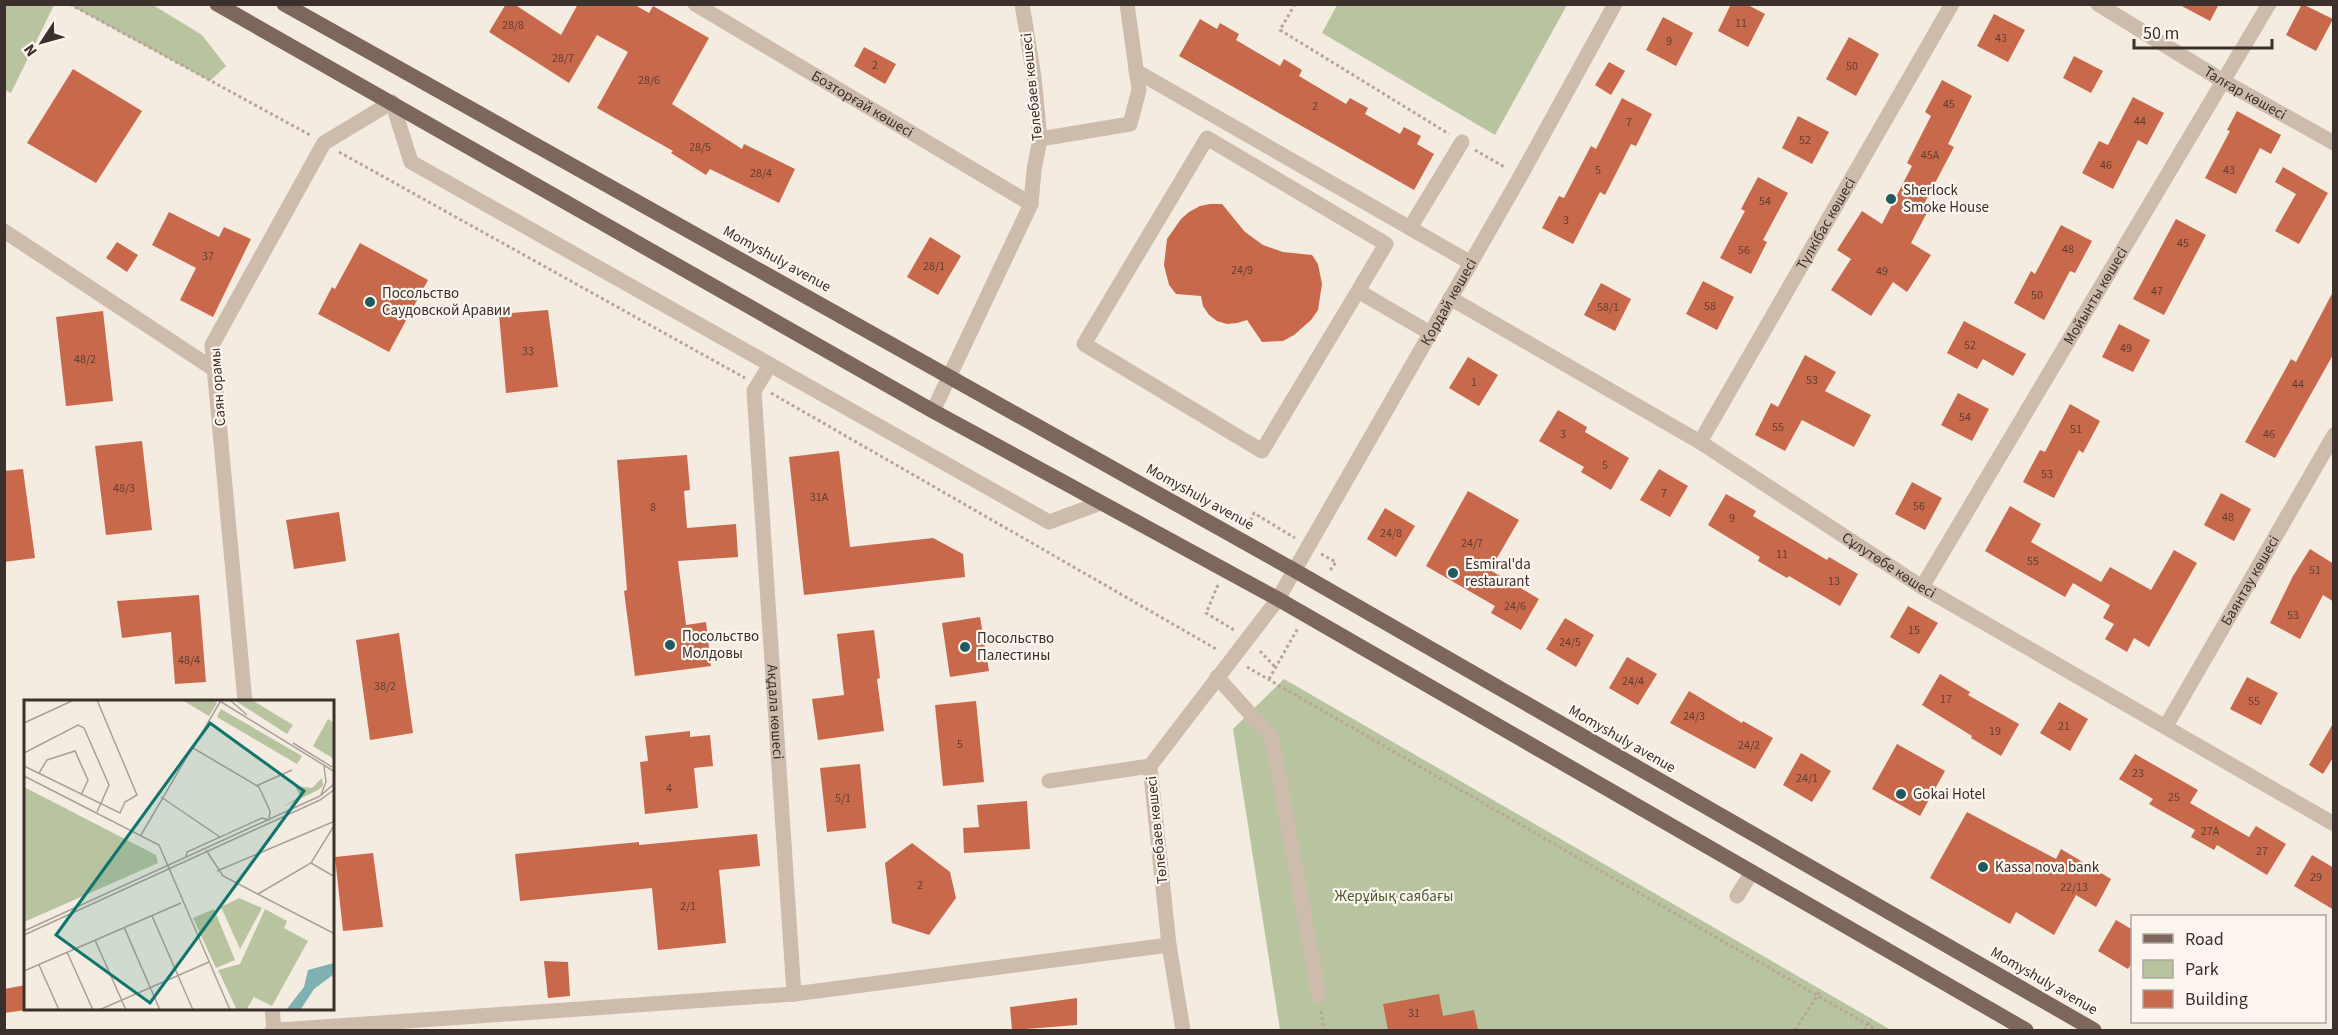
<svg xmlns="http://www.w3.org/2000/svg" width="2338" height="1035" viewBox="0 0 2338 1035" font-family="'Source Sans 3',sans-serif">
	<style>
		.green { fill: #b8c4a0 }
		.building { fill: #c8694b }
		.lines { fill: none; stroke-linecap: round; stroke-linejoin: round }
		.path { stroke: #b9a596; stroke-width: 3; stroke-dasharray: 3 3; stroke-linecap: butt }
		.minor { stroke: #cdbbac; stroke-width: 15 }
		.major { stroke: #7d675c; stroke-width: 15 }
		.poi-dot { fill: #1f5a5e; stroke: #fbf5ee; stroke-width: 2 }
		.labels { text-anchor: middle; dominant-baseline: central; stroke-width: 4.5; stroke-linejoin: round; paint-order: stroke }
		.number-label { font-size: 12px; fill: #5e3e33 }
		.street-label { font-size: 15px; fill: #3b302b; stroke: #fbf5ee }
		.poi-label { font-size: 15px; fill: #3b302b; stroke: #fbf5ee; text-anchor: start }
		.park-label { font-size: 15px; fill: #4a5a2e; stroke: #fbf5ee }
		.inset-road { fill: none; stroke: #aaa098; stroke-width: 1.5 }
		.view { fill: #0f766e; fill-opacity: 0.15; stroke: #0f766e; stroke-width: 3 }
		.inset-edge { fill: none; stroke: #3b302b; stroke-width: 3 }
	</style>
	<rect width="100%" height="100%" fill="#f4ebe1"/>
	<path class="green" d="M5,4L54,5L11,93L5,90Z
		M70,5H153L202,35L226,66L210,81Z
		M1337,5V4L1567,5L1495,135L1322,33Z
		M1284,679L1891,1030H1280L1233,729Z"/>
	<path class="building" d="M506,4H514L561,35L578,4H633L649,13L653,6L709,38L672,104L742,149L744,144L795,169L779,203L710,169L706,175L671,153L673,151L597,108L628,52L597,35L569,83L489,32Z
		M1731,4H1746L1765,14L1748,47L1718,31Z
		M2178,4H2219L2210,21Z
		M2302,4L2333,19L2316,51L2286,35Z
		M1994,14L2025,30L2008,62L1977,46Z
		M1663,17L1693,33L1676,66L1646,50Z
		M1200,19L1217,29L1220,23L1239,34L1236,40L1280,66L1284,59L1302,70L1299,76L1346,104L1350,98L1368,108L1365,114L1400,134L1404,127L1421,136L1417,144L1434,154L1414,190L1179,56Z
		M1849,37L1879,54L1856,96L1826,79Z
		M864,47L896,64L885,84L854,66Z
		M2074,56L2103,71L2091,93L2063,78Z
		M1609,62L1625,71L1611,95L1595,85Z
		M73,69L142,111L96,183L27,143Z
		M1942,80L1972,96L1948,144L1954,147L1925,202L1931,205L1911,243L1931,255L1907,292L1893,282L1871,316L1831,290L1851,259L1837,250L1862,211L1882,224L1912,166L1907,163L1931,116L1925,112Z
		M2133,97L2164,113L2147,145L2138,140L2113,189L2082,173L2099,141L2108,145Z
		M1622,98L1652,114L1636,146L1631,144L1605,195L1600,192L1573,244L1542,228L1559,196L1564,198L1591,146L1596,149Z
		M2237,111L2281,135L2271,154L2260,148L2236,194L2205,178L2230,131L2227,130Z
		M1798,116L1829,132L1812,164L1782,148Z
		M2283,167L2328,193L2299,244L2275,231L2296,194L2275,182Z
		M1758,177L1788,193L1763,240L1767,242L1751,274L1720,258L1745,211L1741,209Z
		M1210,204H1222L1245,232L1263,245L1283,252L1312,255L1318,264L1322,284L1318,310L1311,320L1294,335L1283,341L1262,342L1247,320L1237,323L1227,324L1217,321L1209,315L1203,306L1201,296L1176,294L1169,285L1164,265L1167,239L1181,219L1189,212L1200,206Z
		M169,212L219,237L224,227L251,239L213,317L180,300L196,268L152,245Z
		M2176,219L2206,235L2164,315L2133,299Z
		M2061,225L2092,241L2075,273L2070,271L2044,320L2014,303L2031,271L2035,274Z
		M930,237L961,256L938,295L907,277Z
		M117,242L138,255L127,272L106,258Z
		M360,243L428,280L389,352L318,314L332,287L335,289Z
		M1703,281L1734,297L1717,330L1686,314Z
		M1601,283L1631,299L1615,331L1584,315Z
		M2334,290V353L2275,458L2245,442L2291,359L2296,362Z
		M548,310L558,387L506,393L499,314Z
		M103,311L113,401L66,406L56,317Z
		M1964,321L2026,354L2013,376L1983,359L1977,369L1947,353Z
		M2119,324L2150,340L2133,372L2102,357Z
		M1805,355L1836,372L1825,391L1871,415L1854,447L1802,420L1785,451L1755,435L1771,403L1778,407Z
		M1468,357L1498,375L1479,406L1449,388Z
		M1958,393L1989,409L1972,441L1941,425Z
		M2070,404L2100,421L2083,453L2079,450L2054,498L2023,482L2040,450L2045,452Z
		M1558,410L1587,427L1585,432L1629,458L1611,490L1581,472L1584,467L1539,441Z
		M142,441L152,530L106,535L95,446Z
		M839,451L850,547L933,538L963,554L965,577L804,595L789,457Z
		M687,455L690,490L684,491L687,528L736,524L738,557L678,561L686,625L706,622L711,666L635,676L624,591L627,590L617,460Z
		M23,469L35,558L4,562V471Z
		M1659,469L1688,486L1670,517L1640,500Z
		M1912,482L1942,498L1925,530L1895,514Z
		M1468,491L1519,520L1490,570L1539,599L1521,630L1491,613L1495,606L1426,566Z
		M2221,493L2251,509L2234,541L2204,525Z
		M1726,494L1756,511L1753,516L1827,560L1829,557L1858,574L1840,606L1789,576L1787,578L1758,561L1760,557L1708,525Z
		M2010,506L2041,524L2031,542L2101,582L2110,567L2151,590L2174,550L2197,563L2149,647L2134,638L2127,652L2105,639L2114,624L2103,618L2110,605L2073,583L2065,597L1985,551Z
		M1385,508L1415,526L1396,557L1367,539Z
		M339,512L346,561L294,569L286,520Z
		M2310,549L2334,564V602L2323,595L2300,639L2270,623L2293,576Z
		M199,595L206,682L175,684L171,632L122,638L117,601Z
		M1908,606L1938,623L1919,654L1890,637Z
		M980,617L989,671L950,677L942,623Z
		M1565,618L1594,635L1576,667L1546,649Z
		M874,630L880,678L877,679L884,731L818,740L812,699L844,695L837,634Z
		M399,633L413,733L370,740L356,640Z
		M1627,657L1657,674L1638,705L1609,688Z
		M1940,674L1970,692L1968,695L2019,724L2001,756L1971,738L1972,736L1922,705Z
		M2247,677L2278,693L2261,725L2230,709Z
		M1689,691L1742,723L1743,721L1773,738L1755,769L1670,723Z
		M976,701L984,782L943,786L935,705Z
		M2059,702L2088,719L2070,751L2040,733Z
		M2334,722V756L2323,774L2309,765Z
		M690,731V737L710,735L713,766L694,768L698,808L645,814L640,762L648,761L645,736Z
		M1897,744L1945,771L1920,816L1872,789Z
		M1801,753L1831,771L1812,802L1783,785Z
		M2135,754L2198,790L2190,803L2249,837L2256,826L2286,844L2267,875L2217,845L2214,850L2191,837L2195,830L2149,804L2153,799L2119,779Z
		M860,764L866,828L827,832L820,768Z
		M1027,801L1030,849L964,853L963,828L979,827L977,805Z
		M1967,812L2056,859L2061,849L2111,879L2096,907L2076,895L2054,935L2016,912L2010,924L1930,878Z
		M757,834L760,866L719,870L726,943L658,950L652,888L520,901L515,854L639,842V845Z
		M912,843L950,872L956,898L929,935L892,923L885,863Z
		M373,853L383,927L343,931L335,857Z
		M2312,855L2334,868V910L2294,886Z
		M2116,920L2133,930V961L2128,969L2098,951Z
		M544,961L568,962L570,996L548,998Z
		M26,985V1010L4,1013V989Z
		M1439,994L1443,1016L1474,1010L1478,1030H1388L1383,1004Z
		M1077,998V1025L1012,1030L1010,1007Z"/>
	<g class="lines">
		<path class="path" d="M70,4L310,135
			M1295,4L1280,30L1449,134
			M1475,150L1506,168
			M339,152L745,378
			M771,393L1218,650
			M1248,526L1254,513L1295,538
			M1321,554L1336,562L1329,572
			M1218,585L1206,613L1234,630
			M1260,651L1275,667
			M1247,667L1877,1030
			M1269,679L1298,628
			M1321,1011L1324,1030
			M1795,1030L1821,990
			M1864,1030L1871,1019"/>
		<g class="minor">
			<path id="s1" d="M695,4L1031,204"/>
			<path id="s2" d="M2098,4L2223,81L2334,143"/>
			<path d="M1136,71L1471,263"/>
			<path d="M1040,139L1130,124L1139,90L1127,4"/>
			<path d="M1410,228L1462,142"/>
			<path d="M4,231L215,370"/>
			<path d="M1358,291L1262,451L1084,344L1207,138L1386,244L1358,291L1430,333"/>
			<path id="s3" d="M1450,298L1700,442L1922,587L2334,824"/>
			<path id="s4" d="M770,365L754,391L794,994"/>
			<path d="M933,411L1031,204L1034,170L1040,139L1034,77L1022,4"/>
			<path id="s5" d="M1700,442L1952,4"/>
			<path id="s6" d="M1922,587L2269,4"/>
			<path d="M1217,677L1272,738L1319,996"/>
			<path d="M245,702L212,345L324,143L392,102L411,162L1049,522L1101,503"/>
			<path id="s7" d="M2166,726L2334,435"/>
			<path d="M1049,781L1150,766"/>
			<path d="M1737,896L1752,872"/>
			<path d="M272,1030L274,1028L272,1010"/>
			<path d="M279,1030L794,994L1169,945"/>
			<path id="s8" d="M1183,1030L1169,945L1150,766L1278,599L1520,177L1615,4"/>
		</g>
		<path class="major" d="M217,4L933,411L1278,599L2026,1030
			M284,4L1294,570L2094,1030"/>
	</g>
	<g class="poi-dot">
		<circle cx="1891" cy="199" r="6"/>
		<circle cx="370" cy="302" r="6"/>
		<circle cx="1453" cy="573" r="6"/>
		<circle cx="670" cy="645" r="6"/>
		<circle cx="965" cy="647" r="6"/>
		<circle cx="1901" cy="794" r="6"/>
		<circle cx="1983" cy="867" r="6"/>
	</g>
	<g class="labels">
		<g class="number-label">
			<text x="1741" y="23">11</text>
			<text x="513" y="25">28/8</text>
			<text x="2001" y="38">43</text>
			<text x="1669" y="41">9</text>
			<text x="563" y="58">28/7</text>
			<text x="875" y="65">2</text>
			<text x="1852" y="66">50</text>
			<text x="649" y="80">28/6</text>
			<text x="1949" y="104">45</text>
			<text x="1315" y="106">2</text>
			<text x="2140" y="121">44</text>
			<text x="1629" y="122">7</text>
			<text x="1805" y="140">52</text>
			<text x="700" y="147">28/5</text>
			<text x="1930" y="155">45А</text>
			<text x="2106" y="165">46</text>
			<text x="1598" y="170">5</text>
			<text x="2229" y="170">43</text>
			<text x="761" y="173">28/4</text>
			<text x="1765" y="201">54</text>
			<text x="1566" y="220">3</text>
			<text x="2183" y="243">45</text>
			<text x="2068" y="249">48</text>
			<text x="1744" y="250">56</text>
			<text x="208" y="256">37</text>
			<text x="934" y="266">28/1</text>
			<text x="1242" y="270">24/9</text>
			<text x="1882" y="271">49</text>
			<text x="2157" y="291">47</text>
			<text x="2037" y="295">50</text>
			<text x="1710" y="306">58</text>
			<text x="1608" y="307">58/1</text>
			<text x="1970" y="345">52</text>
			<text x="2126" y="348">49</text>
			<text x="528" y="351">33</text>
			<text x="85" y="359">48/2</text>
			<text x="1812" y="380">53</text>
			<text x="1474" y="382">1</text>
			<text x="2298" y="384">44</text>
			<text x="1965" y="417">54</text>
			<text x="1778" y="427">55</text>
			<text x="2076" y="429">51</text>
			<text x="1563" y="434">3</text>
			<text x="2269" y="434">46</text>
			<text x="1605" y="465">5</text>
			<text x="2047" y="474">53</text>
			<text x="124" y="488">48/3</text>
			<text x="1664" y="493">7</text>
			<text x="819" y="497">31А</text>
			<text x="1919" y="506">56</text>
			<text x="653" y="507">8</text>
			<text x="2228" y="517">48</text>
			<text x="1732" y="518">9</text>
			<text x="1391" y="533">24/8</text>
			<text x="1472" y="543">24/7</text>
			<text x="1782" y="554">11</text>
			<text x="2033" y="561">55</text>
			<text x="2315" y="570">51</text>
			<text x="1834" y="581">13</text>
			<text x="1515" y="606">24/6</text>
			<text x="2293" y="615">53</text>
			<text x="1914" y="630">15</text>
			<text x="1570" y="642">24/5</text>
			<text x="189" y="660">48/4</text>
			<text x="1633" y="681">24/4</text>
			<text x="385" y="686">38/2</text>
			<text x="1946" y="699">17</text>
			<text x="2254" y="701">55</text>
			<text x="1694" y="716">24/3</text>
			<text x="2064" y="726">21</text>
			<text x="1995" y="731">19</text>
			<text x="960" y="744">5</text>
			<text x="1749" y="745">24/2</text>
			<text x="2138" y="773">23</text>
			<text x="1807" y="778">24/1</text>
			<text x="669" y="788">4</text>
			<text x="2174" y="797">25</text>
			<text x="843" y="798">5/1</text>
			<text x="2210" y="831">27А</text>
			<text x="2262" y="851">27</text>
			<text x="2316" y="877">29</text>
			<text x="920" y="885">2</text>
			<text x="2074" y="887">22/13</text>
			<text x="688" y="906">2/1</text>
			<text x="1414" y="1013">31</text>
		</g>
		<g class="street-label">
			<text transform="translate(1032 87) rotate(-96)">Төлебаев көшесі</text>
			<text stroke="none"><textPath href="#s2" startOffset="172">Талғар көшесі</textPath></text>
			<text stroke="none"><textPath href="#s1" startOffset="195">Бозторғай көшесі</textPath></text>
			<text stroke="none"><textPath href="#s5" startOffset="252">Түлкібас көшесі</textPath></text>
			<text transform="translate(777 259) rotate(29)">Momyshuly avenue</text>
			<text stroke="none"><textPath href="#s6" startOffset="339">Мойынты көшесі</textPath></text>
			<text stroke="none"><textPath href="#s8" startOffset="819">Қордай көшесі</textPath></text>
			<text transform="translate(218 387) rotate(-94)">Саян орамы</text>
			<text transform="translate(1200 497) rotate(29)">Momyshuly avenue</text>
			<text stroke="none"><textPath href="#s3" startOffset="514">Сұлутөбе көшесі</textPath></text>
			<text stroke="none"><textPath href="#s7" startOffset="168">Баянтау көшесі</textPath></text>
			<text stroke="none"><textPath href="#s4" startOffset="352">Ақдала көшесі</textPath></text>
			<text transform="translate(1622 739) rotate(30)">Momyshuly avenue</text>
			<text transform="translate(1157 830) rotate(-96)">Төлебаев көшесі</text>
			<text transform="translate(2044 981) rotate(30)">Momyshuly avenue</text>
		</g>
		<g class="poi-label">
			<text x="1903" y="190">Sherlock<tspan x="1903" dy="17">Smoke House</tspan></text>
			<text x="382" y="293">Посольство<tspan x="382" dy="17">Саудовской Аравии</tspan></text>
			<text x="1465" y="564">Esmiral'da<tspan x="1465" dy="17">restaurant</tspan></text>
			<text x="682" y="636">Посольство<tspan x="682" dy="17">Молдовы</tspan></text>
			<text x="977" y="638">Посольство<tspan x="977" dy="17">Палестины</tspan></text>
			<text x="1913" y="794">Gokai Hotel</text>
			<text x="1995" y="867">Kassa nova bank</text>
		</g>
		<g class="park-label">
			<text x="1394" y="896">Жерұйық саябағы</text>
		</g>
	</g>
	<g transform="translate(24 700)">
		<rect width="310" height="310" fill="#f4ebe1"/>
		<path d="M158,0H188L193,3L185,16ZM210,0H228L269,25L263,34ZM197,9L278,56L273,64L193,17ZM304,19L310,23V59L289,46ZM298,78L299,86L294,90L259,107L276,96L271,86L288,88ZM0,87L132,155L134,163L0,222ZM215,198L238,208L216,249L197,207ZM190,209L211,260L192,268L169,218ZM241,209L263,221L260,228L284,241L248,306L230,297L222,310H213L194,270L216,264Z" fill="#b8c4a0"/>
		<path d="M310,263V274L290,289L277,309L262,310L280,287L284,270Z" fill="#7fb0b2"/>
		<path class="inset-road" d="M194,0L311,72M206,0L223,15M0,23L50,0M269,43L308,67M0,53L54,25L60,28L85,85L73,112M0,66L96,113L101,102L113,95L73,0M15,73L23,60L51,51L64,80L57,95M0,76L135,145L206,310M232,86L268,70M297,95L302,82L300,66M137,97L196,137M117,135L168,48M182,150L199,176L311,234M162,156L163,152L238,118L245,120L246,111L235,87L169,48L196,2M287,163L311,177M193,171L311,121M234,194L287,163L311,124M128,216L169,310M100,227L136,310M0,231L296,96L311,83M0,235L296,100L311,89M71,240L102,310M43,252L69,310M15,265L35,310M0,271L157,203M75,310L185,262"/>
		<path class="view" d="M186,23L280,91L126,303L32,235Z"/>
		<rect width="310" height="310" class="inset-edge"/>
	</g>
	<rect width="2338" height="1035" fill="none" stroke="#3b302b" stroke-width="12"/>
	<rect x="2131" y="915" width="195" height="108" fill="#fbf5ee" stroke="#aea6a0" stroke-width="1.5"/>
	<rect x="2143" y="934" width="30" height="9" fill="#7d675c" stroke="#aea6a0" stroke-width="1.5"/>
	<text x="2185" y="945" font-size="18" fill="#3b302b">Road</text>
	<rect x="2143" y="960" width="30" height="18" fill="#b8c4a0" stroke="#aea6a0" stroke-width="1.5"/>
	<text x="2185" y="975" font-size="18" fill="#3b302b">Park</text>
	<rect x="2143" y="990" width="30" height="18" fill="#c8694b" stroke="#aea6a0" stroke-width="1.5"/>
	<text x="2185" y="1005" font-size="18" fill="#3b302b">Building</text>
	<g transform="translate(42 42) rotate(234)" stroke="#fbf5ee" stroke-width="4.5" paint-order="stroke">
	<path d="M0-4.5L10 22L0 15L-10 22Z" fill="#3b302b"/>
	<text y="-9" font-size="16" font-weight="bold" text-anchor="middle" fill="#3b302b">N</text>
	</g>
	<path d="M2134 39v9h138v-9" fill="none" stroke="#3b302b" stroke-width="3"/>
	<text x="2143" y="39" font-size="18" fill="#3b302b" stroke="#fbf5ee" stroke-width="4.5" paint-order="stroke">50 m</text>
</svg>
